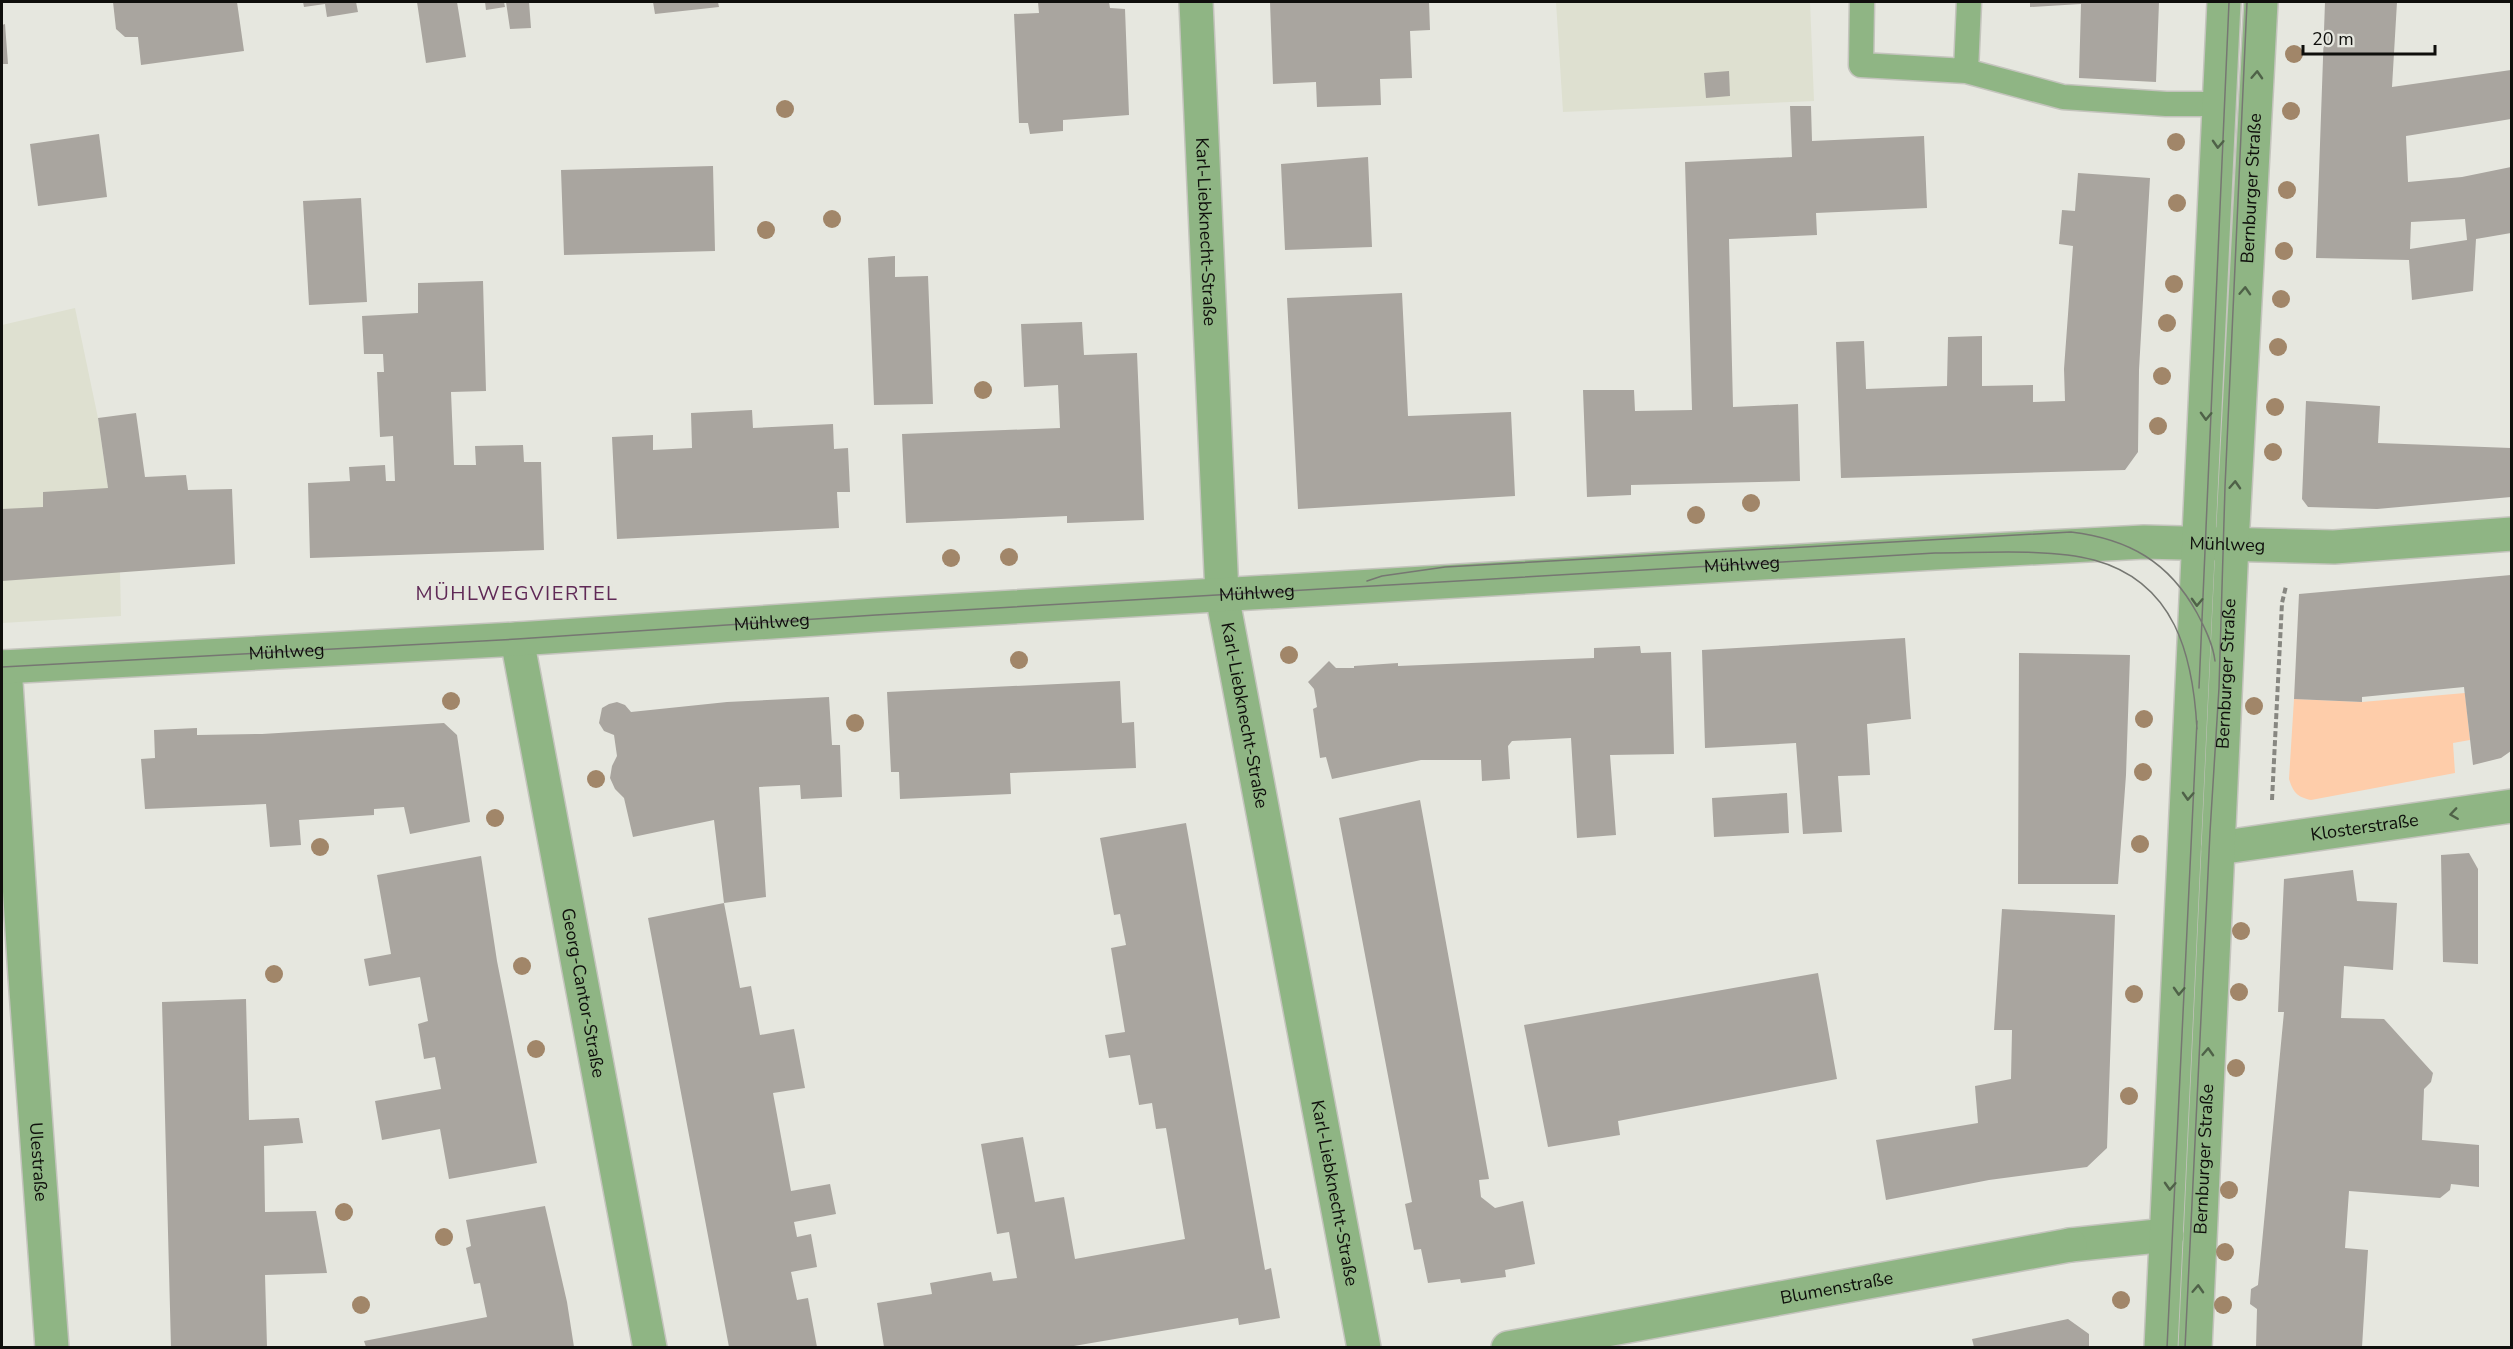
<svg xmlns="http://www.w3.org/2000/svg" width="2513" height="1349" viewBox="0 0 2513 1349" font-family="'Nunito Sans',sans-serif">
	<style>
		.built { fill: #dee0d0 }
		.green { fill: #fecdaa }
		.building { fill: #a9a59f; fill-rule: evenodd }
		.lines { fill: none; stroke-linecap: round; stroke-linejoin: round }
		.service-casing { stroke: #c4c4bd; stroke-width: 27 }
		.pedestrian-casing { stroke: #c4c4bd; stroke-width: 36 }
		.minor-casing { stroke: #c4c4bd; stroke-width: 36 }
		.tertiary-casing { stroke: #c4c4bd; stroke-width: 36 }
		.path { stroke: #878781; stroke-width: 4; stroke-dasharray: 6 3; stroke-linecap: butt }
		.service { stroke: #8fb584; stroke-width: 24 }
		.pedestrian { stroke: #8fb584; stroke-width: 33 }
		.minor { stroke: #8fb584; stroke-width: 33 }
		.tertiary { stroke: #8fb584; stroke-width: 33 }
		.tram { stroke: #767772; stroke-width: 1.5 }
		.tree { fill: #a18669 }
		.oneway { stroke: #4f6248 }
		.labels { text-anchor: middle; dominant-baseline: central; stroke-width: 6; stroke-linejoin: round; paint-order: stroke }
		.street-label { font-size: 18px; fill: #0f0f0c; stroke: #e6e7df }
		.neighbourhood-label { font-size: 20px; letter-spacing: 1.5px; fill: #5f2956; stroke: #e6e7df }
	</style>
	<rect width="100%" height="100%" fill="#e6e7df"/>
	<path class="built" d="M1556,2H1810L1814,101L1563,112Z
		M75,308L98,418L120,572L121,616L2,623V325Z"/>
	<path class="green" d="M2465,693L2470,740L2453,743L2455,773L2311,800C2297,797 2293,792 2289,779L2294,699L2362,702Z"/>
	<path class="building" d="M113,2H237L244,51L141,65L138,37H125L116,29Z
		M303,2H356L358,12L327,17L325,4L304,7Z
		M417,2H457L466,57L426,63Z
		M485,2H504L505,7L486,10Z
		M506,2H529L531,28L510,29Z
		M653,2H718L719,7L655,14Z
		M1038,2H1109L1110,8L1125,9L1129,115L1063,120V131L1030,134L1028,123H1019L1014,14L1039,13Z
		M1270,2H1429L1430,30L1410,31L1412,78L1380,79L1381,105L1317,107L1316,82L1273,84Z
		M2030,2H2159L2156,82L2079,78L2081,4L2030,7Z
		M2325,2H2397L2392,87L2511,70V119L2406,136L2408,182L2462,177L2511,167V233L2476,239L2473,291L2412,300L2409,260L2316,258ZM2465,219L2467,240L2410,249L2411,222Z
		M5,24L8,64H2V25Z
		M1729,71L1730,96L1706,98L1704,73Z
		M1790,106H1811L1812,141L1924,136L1927,208L1816,213L1817,235L1729,239L1733,407L1798,404L1800,481L1631,485V495L1587,497L1583,390H1634L1635,411L1692,410L1685,162L1792,157Z
		M99,134L107,197L38,206L30,144Z
		M1368,157L1372,247L1285,250L1281,164Z
		M713,166L715,251L564,255L561,170Z
		M2078,173L2150,178L2139,370L2138,452L2125,470L1841,478L1836,342L1864,341L1866,389L1947,386L1948,337L1982,336V386L2033,385V402L2065,401L2064,369L2073,246L2059,244L2062,210L2075,211Z
		M361,198L367,302L309,305L303,201Z
		M895,256V277L928,276L933,404L874,405L868,258Z
		M483,281L486,391L451,392L454,465H476L475,446L523,445L524,462H541L544,550L310,558L308,483L350,481L349,467L385,465L386,481H395L393,436L380,437L377,372H384L383,354H364L362,316L418,313V283Z
		M1402,293L1408,416L1511,412L1515,496L1298,509L1287,298Z
		M1082,322L1084,355L1137,353L1144,520L1067,523V516L906,523L902,434L1060,428L1058,385L1024,387L1021,324Z
		M2306,401L2380,406L2378,443L2511,448V497L2377,509L2308,507L2302,499Z
		M752,410L753,428L833,424L834,449L848,448L850,492H837L839,528L617,539L612,437L653,435V450L692,448L691,413Z
		M136,413L145,477L186,475L188,490L232,489L235,564L2,581V509L43,507V492L108,488L98,418Z
		M2511,575V751L2501,758L2473,765L2464,687L2362,697V702L2294,699L2299,594Z
		M1905,638L1911,719L1867,724L1870,775L1838,776L1842,832L1803,834L1796,743L1705,748L1702,650Z
		M1640,646L1641,653L1671,652L1674,754L1610,755L1616,835L1577,838L1571,738L1512,741L1508,746L1510,779L1482,781L1481,760H1421L1332,779L1326,757L1320,758L1313,709L1317,707L1314,689L1308,682L1329,661L1336,668H1354V666L1398,663V666L1594,658V648Z
		M2019,653L2130,655L2126,775L2118,884H2018Z
		M1120,681L1122,723L1134,722L1136,768L1010,773L1011,794L900,799L899,772H891L887,692Z
		M829,697L832,745H840L842,797L801,799L800,785L759,787L766,897L724,903L714,820L633,837L624,798L615,789L610,778L612,766L617,756L614,735L604,731L599,723L602,708L609,704L617,702L625,705L631,712L727,702Z
		M444,723L457,735L470,822L410,834L404,807L374,809V815L299,820L301,845L270,847L266,804L145,809L141,759L155,758L154,730L197,728V735L262,734Z
		M1787,793L1789,833L1714,837L1712,798Z
		M1420,800L1489,1179L1479,1180L1481,1197L1495,1208L1523,1201L1535,1264L1505,1270L1506,1277L1461,1283L1460,1279L1428,1283L1421,1249L1414,1250L1405,1204L1412,1202L1339,818Z
		M1186,823L1265,1270L1271,1268L1280,1318L1239,1325L1238,1318L1068,1347H884L877,1303L932,1294L930,1283L991,1272L993,1281L1017,1278L1009,1232L997,1234L981,1144L1023,1137L1035,1202L1064,1197L1075,1259L1185,1239L1166,1128L1156,1129L1152,1103L1139,1105L1130,1055L1109,1058L1105,1035L1125,1032L1111,948L1126,945L1120,914L1114,915L1100,838Z
		M2469,853L2478,869V964L2443,962L2441,855Z
		M481,856L497,961L537,1163L449,1179L440,1129L382,1140L375,1101L441,1089L435,1057L424,1059L418,1024L428,1021L420,977L369,986L364,959L391,954L377,875Z
		M2353,870L2357,901L2397,903L2393,970L2344,966L2341,1018L2384,1019L2433,1073L2431,1082L2424,1089L2422,1140L2479,1145V1187L2451,1184L2450,1190L2440,1198L2349,1191L2345,1248L2368,1250L2362,1347H2256L2257,1309L2250,1304L2251,1289L2258,1285L2284,1012H2278L2284,879Z
		M724,903L740,988L751,986L760,1035L794,1029L805,1088L773,1093L791,1191L830,1184L836,1214L794,1222L797,1237L811,1234L817,1267L791,1272L797,1300L808,1298L817,1347H729L648,918Z
		M2002,909L2115,915L2107,1148L2087,1167L1989,1180L1886,1200L1876,1140L1978,1123L1975,1086L2011,1079L2012,1030H1994Z
		M1818,973L1837,1079L1618,1121L1620,1135L1548,1147L1524,1025Z
		M246,999L249,1120L299,1118L303,1143L264,1146L265,1212L316,1211L327,1273L265,1275L267,1347H171L162,1002Z
		M545,1206L567,1302L574,1347H366L364,1341L487,1317L480,1283L474,1284L466,1248L471,1246L466,1220Z
		M2068,1319L2089,1334V1347H1974L1972,1339Z"/>
	<g class="lines">
		<defs>
			<path id="service" d="M1862,2L1861,65L1966,71
				M1969,2L1966,71L2063,97L2166,104H2220"/>
			<path id="pedestrian" d="M2070,1245L2167,1235"/>
			<g id="minor">
				<path id="s1" d="M1196,2L1222,595L1364,1348"/>
				<path id="s2" d="M517,639L650,1348"/>
				<path id="s3" d="M5,667L25,976L52,1348"/>
				<path id="s4" d="M2218,848L2512,806"/>
				<path id="s5" d="M1508,1348L2070,1245"/>
			</g>
			<g id="tertiary">
				<path id="s6" d="M2,667L517,639L876,615L1935,553L2144,542L2334,547L2512,534"/>
				<path d="M2161,1348L2224,2"/>
				<path id="s7" d="M2195,1348L2232,544L2261,2"/>
			</g>
		</defs>
		<use href="#service" class="service-casing"/>
		<use href="#pedestrian" class="pedestrian-casing"/>
		<use href="#minor" class="minor-casing"/>
		<use href="#tertiary" class="tertiary-casing"/>
		<path class="path" d="M2272,800L2282,603L2286,586"/>
		<use href="#service" class="service"/>
		<use href="#pedestrian" class="pedestrian"/>
		<use href="#minor" class="minor"/>
		<use href="#tertiary" class="tertiary"/>
		<path class="tram" d="M1367,581L1382,576L1445,567L2071,532C2129,539 2169,562 2197,613C2205,628 2213,644 2215,661
			M2,667L517,639L876,615L1935,553C1981,553 2050,548 2094,560C2175,582 2193,655 2197,729
			M2199,688L2229,2
			M2167,1348L2197,721
			M2185,1348L2210,832L2219,688L2225,487L2247,2"/>
	</g>
	<g class="tree">
		<circle cx="2294" cy="54" r="9"/>
		<circle cx="785" cy="109" r="9"/>
		<circle cx="2291" cy="111" r="9"/>
		<circle cx="2176" cy="142" r="9"/>
		<circle cx="2287" cy="190" r="9"/>
		<circle cx="2177" cy="203" r="9"/>
		<circle cx="832" cy="219" r="9"/>
		<circle cx="766" cy="230" r="9"/>
		<circle cx="2284" cy="251" r="9"/>
		<circle cx="2174" cy="284" r="9"/>
		<circle cx="2281" cy="299" r="9"/>
		<circle cx="2167" cy="323" r="9"/>
		<circle cx="2278" cy="347" r="9"/>
		<circle cx="2162" cy="376" r="9"/>
		<circle cx="983" cy="390" r="9"/>
		<circle cx="2275" cy="407" r="9"/>
		<circle cx="2158" cy="426" r="9"/>
		<circle cx="2273" cy="452" r="9"/>
		<circle cx="1751" cy="503" r="9"/>
		<circle cx="1696" cy="515" r="9"/>
		<circle cx="1009" cy="557" r="9"/>
		<circle cx="951" cy="558" r="9"/>
		<circle cx="1289" cy="655" r="9"/>
		<circle cx="1019" cy="660" r="9"/>
		<circle cx="451" cy="701" r="9"/>
		<circle cx="2254" cy="706" r="9"/>
		<circle cx="2144" cy="719" r="9"/>
		<circle cx="855" cy="723" r="9"/>
		<circle cx="2143" cy="772" r="9"/>
		<circle cx="596" cy="779" r="9"/>
		<circle cx="495" cy="818" r="9"/>
		<circle cx="2140" cy="844" r="9"/>
		<circle cx="320" cy="847" r="9"/>
		<circle cx="2241" cy="931" r="9"/>
		<circle cx="522" cy="966" r="9"/>
		<circle cx="274" cy="974" r="9"/>
		<circle cx="2239" cy="992" r="9"/>
		<circle cx="2134" cy="994" r="9"/>
		<circle cx="536" cy="1049" r="9"/>
		<circle cx="2236" cy="1068" r="9"/>
		<circle cx="2129" cy="1096" r="9"/>
		<circle cx="2229" cy="1190" r="9"/>
		<circle cx="344" cy="1212" r="9"/>
		<circle cx="444" cy="1237" r="9"/>
		<circle cx="2225" cy="1252" r="9"/>
		<circle cx="2121" cy="1300" r="9"/>
		<circle cx="361" cy="1305" r="9"/>
		<circle cx="2223" cy="1305" r="9"/>
	</g>
	<defs><path id="oneway-chevron" d="M-2-3.5L2.5 0L-2 3.5" fill="none" stroke-width="1.6" stroke-linecap="round" stroke-linejoin="round" transform="scale(1.5)"/></defs>
	<g class="oneway">
		<use href="#oneway-chevron" transform="translate(2257 75) rotate(-87)"/>
		<use href="#oneway-chevron" transform="translate(2218 144) rotate(93)"/>
		<use href="#oneway-chevron" transform="translate(2245 291) rotate(-87)"/>
		<use href="#oneway-chevron" transform="translate(2206 416) rotate(92)"/>
		<use href="#oneway-chevron" transform="translate(2235 485) rotate(-87)"/>
		<use href="#oneway-chevron" transform="translate(2197 602) rotate(92)"/>
		<use href="#oneway-chevron" transform="translate(2188 796) rotate(93)"/>
		<use href="#oneway-chevron" transform="translate(2454 814) rotate(172)"/>
		<use href="#oneway-chevron" transform="translate(2179 991) rotate(93)"/>
		<use href="#oneway-chevron" transform="translate(2208 1052) rotate(-87)"/>
		<use href="#oneway-chevron" transform="translate(2170 1186) rotate(93)"/>
		<use href="#oneway-chevron" transform="translate(2198 1289) rotate(-87)"/>
	</g>
	<g class="labels">
		<g class="street-label">
			<text stroke="none"><textPath href="#s7" startOffset="1161">Bernburger Straße</textPath></text>
			<text stroke="none"><textPath href="#s1" startOffset="230">Karl-Liebknecht-Straße</textPath></text>
			<text stroke="none"><textPath href="#s6" startOffset="2229">Mühlweg</textPath></text>
			<text stroke="none"><textPath href="#s6" startOffset="1743">Mühlweg</textPath></text>
			<text stroke="none"><textPath href="#s6" startOffset="1257">Mühlweg</textPath></text>
			<text stroke="none"><textPath href="#s6" startOffset="771">Mühlweg</textPath></text>
			<text stroke="none"><textPath href="#s6" startOffset="285">Mühlweg</textPath></text>
			<text stroke="none"><textPath href="#s7" startOffset="675">Bernburger Straße</textPath></text>
			<text stroke="none"><textPath href="#s1" startOffset="716">Karl-Liebknecht-Straße</textPath></text>
			<text stroke="none"><textPath href="#s4" startOffset="148">Klosterstraße</textPath></text>
			<text stroke="none"><textPath href="#s2" startOffset="360">Georg-Cantor-Straße</textPath></text>
			<text stroke="none"><textPath href="#s7" startOffset="189">Bernburger Straße</textPath></text>
			<text stroke="none"><textPath href="#s3" startOffset="496">Ulestraße</textPath></text>
			<text stroke="none"><textPath href="#s1" startOffset="1202">Karl-Liebknecht-Straße</textPath></text>
			<text stroke="none"><textPath href="#s5" startOffset="334">Blumenstraße</textPath></text>
		</g>
		<g class="neighbourhood-label">
			<text x="517" y="593">MÜHLWEGVIERTEL</text>
		</g>
	</g>
	<rect width="2513" height="1349" fill="none" stroke="#0f0f0c" stroke-width="6"/>
	<path d="M2303 45v9h132v-9" fill="none" stroke="#0f0f0c" stroke-width="3"/>
	<text x="2312" y="45" font-size="18" fill="#0f0f0c" stroke="#e6e7df" stroke-width="4.5" paint-order="stroke">20 m</text>
</svg>
